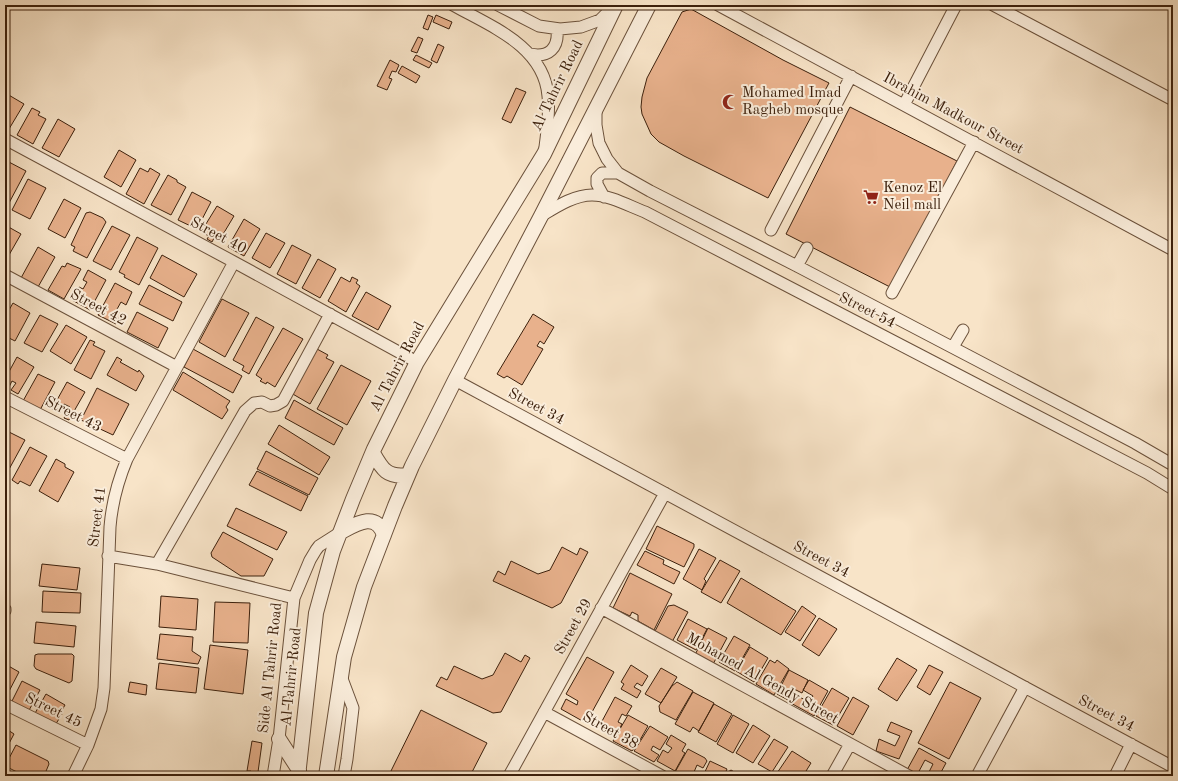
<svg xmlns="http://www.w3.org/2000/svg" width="1178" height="781" viewBox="0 0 1178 781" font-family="'Old Standard TT',serif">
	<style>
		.building { fill: #e8b18c; stroke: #3c200c }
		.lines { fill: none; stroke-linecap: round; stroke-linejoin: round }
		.minor-casing { stroke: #6b513b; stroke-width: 13 }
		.tertiary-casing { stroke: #6b513b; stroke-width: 16 }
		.minor { stroke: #faeddb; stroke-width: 11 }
		.tertiary { stroke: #faeddb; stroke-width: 14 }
		.labels { text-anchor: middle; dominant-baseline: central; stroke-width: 4; stroke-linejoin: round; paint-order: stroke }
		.street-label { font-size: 15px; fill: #3c200c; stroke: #faeddb }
		.poi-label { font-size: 15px; fill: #3c200c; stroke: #faeddb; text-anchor: start }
	</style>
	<rect width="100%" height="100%" fill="#f8e4c8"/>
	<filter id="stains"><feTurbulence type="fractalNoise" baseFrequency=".005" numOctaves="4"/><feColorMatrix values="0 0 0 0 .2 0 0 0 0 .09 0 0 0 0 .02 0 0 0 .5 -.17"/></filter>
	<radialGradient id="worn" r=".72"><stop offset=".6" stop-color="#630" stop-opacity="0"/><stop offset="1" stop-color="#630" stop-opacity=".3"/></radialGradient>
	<path class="building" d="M691,9L783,60L829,83L768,198L684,156L659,142L651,134L642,114L641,107L642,97L647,78L682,12Z
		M428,15L433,17L428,30L423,28Z
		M436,15L452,22L449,29L433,22Z
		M418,37L423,39L417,53L411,51Z
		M438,44L444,47L437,63L431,60Z
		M416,55L432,63L429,68L413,60Z
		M390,60L399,65L396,72L392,71L389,78L392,79L387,90L377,86Z
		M402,66L420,76L416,83L398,73Z
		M516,88L526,92L511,123L502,119Z
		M7,94L24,104L9,129L5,127V97Z
		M850,107L957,161L892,288L786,234Z
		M32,108L40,112L38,115L46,119L33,144L17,135Z
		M58,119L75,129L59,157L42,148Z
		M119,150L136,160L121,187L104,177Z
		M7,161L26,171L9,203L5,201V165Z
		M140,168L148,172L150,168L160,174L144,204L126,194Z
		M168,175L177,180V182L186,187L171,215L151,205Z
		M28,179L46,188L30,219L12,210Z
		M192,192L211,202L197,229L178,220Z
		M64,199L81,208L65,238L48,229Z
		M217,206L234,216L219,241L214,238L212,242L207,239L209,236L201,232Z
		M90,212L103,218L106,222L87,258L73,251L75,247L71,245L86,213Z
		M244,219L260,229L244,256L228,247Z
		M5,225L21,234L5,262V235L7,232L5,231Z
		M112,226L130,235L111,270L93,261Z
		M266,233L285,243L270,268L252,258Z
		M137,237L158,248L139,285L124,277L125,275L119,272Z
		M292,245L311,255L296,284L277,274Z
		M38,247L55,257L38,287L21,278Z
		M162,255L197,274L184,297L150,278Z
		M318,259L336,269L320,298L302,288Z
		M67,263L81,269L64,299L48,290L62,266L65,267Z
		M88,270L106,280L90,310L72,300L79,287L83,289L87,282L83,280Z
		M341,277L350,282L352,277L358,280L356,283L360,286L346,312L328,301Z
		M115,283L132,292L126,305L121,302L116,311L121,314L116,324L98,315Z
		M149,285L182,302L173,321L139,304Z
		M366,292L391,306L378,330L352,316Z
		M222,299L249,313L225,357L199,342Z
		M13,303L30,313L15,341L5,336V317Z
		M137,312L168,328L158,348L127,332Z
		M533,314L554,327L544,344L540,341L537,346L543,349L522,385L507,376L504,378L497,374Z
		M40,315L58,324L42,352L24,343Z
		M256,317L274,327L249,374L242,370L244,366L233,360Z
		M66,325L87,337L71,364L50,351Z
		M283,328L303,339L275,387L267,382L266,384L260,381L262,379L256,375Z
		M90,340L95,342L93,345L105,351L91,379L74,370Z
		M193,349L242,376L233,393L184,367Z
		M317,349L328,355L326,358L334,362L310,404L291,393Z
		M17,357L34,367L18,394L11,390L16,383L12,381L8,389L5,387V379Z
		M117,357L122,360L120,362L138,372L139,370L144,376L136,391L107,375Z
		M341,365L371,381L347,425L317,409Z
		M183,372L230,401L226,407L228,410L222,419L173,390Z
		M38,374L55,382L40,410L23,401Z
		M67,382L85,392L69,420L64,418L70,407L64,404L59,413L52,409Z
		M97,388L129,404L113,435L81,420Z
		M294,400L343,428L334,445L285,418Z
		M279,425L330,457L319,475L268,444Z
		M5,430L25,440L7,473L5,472Z
		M30,447L47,456L30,486L20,481L18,484L12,480Z
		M266,451L318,478L309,495L257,469Z
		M56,459L65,464V467L74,472L58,502L39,491Z
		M257,471L308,496L301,511L249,485Z
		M236,508L287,532L277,550L227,526Z
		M657,526L694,544V547L684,567L646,549Z
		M223,532L273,559L264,576H241L212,557L211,553Z
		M562,547L577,555L580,548L588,552L561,603L552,608L493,581L498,571L505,575L511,561L538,574L550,570Z
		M699,549L716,558L704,579L706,581L702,590L683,579Z
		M645,551L664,560L663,564L680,572L674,584L637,565Z
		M720,560L740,571L721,603L701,592Z
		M42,564L80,568L77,590L39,586Z
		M630,573L672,594L654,630L638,621V615L632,612L630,616L613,608Z
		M741,578L796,611L781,635L727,603Z
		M43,591L81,593L80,613L42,612Z
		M161,596L198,599L196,630L159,627Z
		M215,602L250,603L248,643L213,642Z
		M674,605L688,612L672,642L654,633L668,606Z
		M802,606L816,616L800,641L785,632Z
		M819,618L837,629L819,656L802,645Z
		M688,619L707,629L696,650L677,640Z
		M36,622L76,626L74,647L34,643Z
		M708,628L727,638L712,666L694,657Z
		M160,634L193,637L192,651L201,657L198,664L157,659Z
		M734,636L750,645L735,671L719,662Z
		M210,645L248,650L243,694L204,689Z
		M750,647L768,658L754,682L736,671Z
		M505,653L521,662L525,655L530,658L501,712L493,713L436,686L441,677L447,680L454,666L482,679L493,675Z
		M38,654H72L74,656L72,681L69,683L36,669L34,666L35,655Z
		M587,657L614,672L586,723L561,709L566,699L577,705L578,701L566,694Z
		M897,658L917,670L897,701L878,689Z
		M770,660L775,663L777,660L789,669L774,695L756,684Z
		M159,663L199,668L196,693L156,689Z
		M5,664L19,672L5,699Z
		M631,665L648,676L642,686L637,683L634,687L641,691L637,698L621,689L624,684L621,682Z
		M929,665L943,672L930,695L917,687Z
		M661,668L677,677L661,703L645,694Z
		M789,670L808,680L802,693L794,689L788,700L777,694Z
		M809,680L828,691L814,716L789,702L794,694L809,702L813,696L803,690Z
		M22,681L40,690L27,714L10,705Z
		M130,682L147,685L146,695L128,692Z
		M677,682L693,691L676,720L660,712L659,706L672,686Z
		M950,682L981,698L949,759L918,743Z
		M832,688L849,698L833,725L816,716Z
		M693,692L714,703L699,731L693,727L690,732L675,724Z
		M46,694L65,705L61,712L62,714L54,727L34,715Z
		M615,697L632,706L626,716L622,714L618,722L622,724L618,732L601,723Z
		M853,697L869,706L853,735L837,726Z
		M714,704L732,714L716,742L698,732Z
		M421,710L487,743L470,776H392L389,775Z
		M628,715L648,726L640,740L628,733L625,740L636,746L632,751L613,741Z
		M733,715L749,724L733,753L717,744Z
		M891,722L912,731L899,759L876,751L879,739L895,746L900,736L887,731Z
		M753,725L770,736L753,763L736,753Z
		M650,726L668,737L660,750L653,746L651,750L659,755L654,762L634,751Z
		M5,728L14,734L5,751Z
		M671,735L686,744L682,751L685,753L675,771L657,761L663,750L668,753L672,748L666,744Z
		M774,739L788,747L772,772L758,764Z
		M252,741L262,743L258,772H255L254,774L251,773V771H247Z
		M16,745L48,761L49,764L44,776H25L5,766Z
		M919,748L946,763L939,776H927L933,764L925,760L917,775L907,770Z
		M688,749L705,758L707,761L703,768L697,765L694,772L701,776H678L674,774Z
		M792,751L811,763L803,776H775Z
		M710,761L727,769L724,776H703Z
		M731,770L741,776H725L728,772Z
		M5,771L13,776H5Z"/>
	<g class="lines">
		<defs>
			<path id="minor" d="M453,5C490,26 544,46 548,96C550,113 547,130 545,147
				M498,5L539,26L560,29L581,27L600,20L612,8
				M718,5L1173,250
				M993,5L1173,100
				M530,54C549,58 559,48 557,29
				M904,105L956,5
				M596,111V125L599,143L607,159L618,173L650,191L797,266L1135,443L1173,465
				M5,139L234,262L417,362
				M604,197L597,184V178L602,173H618
				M541,216C556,207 574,195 592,195C610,195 629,206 645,212L1147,473L1173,489
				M771,230L851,76
				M797,266L807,248
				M5,275L177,367
				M892,293L974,142
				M953,347L963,330
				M455,380L1173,767
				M5,397L127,459
				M108,556L157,564L294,598
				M157,564L245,411L254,403L262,402L270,406L276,405L283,401L330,314
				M601,608L909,776
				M5,609V611
				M341,676L353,708L347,759L344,776
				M5,704L88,745
				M544,712L662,776
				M73,776L88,745L101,709L104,688L110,527C112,502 117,483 127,459L234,262
				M273,776L279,739L294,598L310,560L316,550L319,546L341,532
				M509,776L665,493
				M832,776L850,744
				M977,776L1025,687
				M1115,776L1131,744"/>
			<path id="tertiary" d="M373,453C382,469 387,478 408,475
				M341,532C356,524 376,511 384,535
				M279,739L299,770
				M298,776L316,613L333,551L353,499L374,449L417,362L544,154L616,5
				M326,776L344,657L364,587L395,506L412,466L455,380L541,216L649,5"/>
		</defs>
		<use href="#minor" class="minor-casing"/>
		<use href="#tertiary" class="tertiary-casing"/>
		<use href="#minor" class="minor"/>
		<use href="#tertiary" class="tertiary"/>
	</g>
	<defs>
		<symbol id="mosque-bare" viewBox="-9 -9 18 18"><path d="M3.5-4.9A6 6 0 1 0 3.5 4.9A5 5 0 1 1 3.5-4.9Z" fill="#8f2418" stroke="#faeddb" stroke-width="2.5" paint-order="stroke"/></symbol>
		<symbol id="supermarket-bare" viewBox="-9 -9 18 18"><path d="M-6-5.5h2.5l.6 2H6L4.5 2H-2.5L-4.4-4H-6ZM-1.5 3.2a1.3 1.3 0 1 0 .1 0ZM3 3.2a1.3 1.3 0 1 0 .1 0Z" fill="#8f2418" stroke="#faeddb" stroke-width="2.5" paint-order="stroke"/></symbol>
	</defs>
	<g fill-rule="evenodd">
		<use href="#mosque-bare" x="719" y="91" width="22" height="22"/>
		<use href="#supermarket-bare" x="860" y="186" width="22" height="22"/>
	</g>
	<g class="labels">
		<g class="street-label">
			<text transform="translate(558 86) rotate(-64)">Al Tahrir Road</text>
			<text transform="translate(953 114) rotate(28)">Ibrahim Madkour Street</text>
			<text transform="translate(218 236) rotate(28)">Street 40</text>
			<text transform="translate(98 308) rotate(28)">Street 42</text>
			<text transform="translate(867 311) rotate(27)">Street 54</text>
			<text transform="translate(398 367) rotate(-62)">Al Tahrir Road</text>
			<text transform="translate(536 407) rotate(28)">Street 34</text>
			<text transform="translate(73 415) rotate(27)">Street 43</text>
			<text transform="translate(98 517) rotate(-83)">Street 41</text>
			<text transform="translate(821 560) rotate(28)">Street 34</text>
			<text transform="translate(574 627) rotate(-61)">Street 29</text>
			<text transform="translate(271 668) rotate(-84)">Side Al Tahrir Road</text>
			<text transform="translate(292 677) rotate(-84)">Al Tahrir Road</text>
			<text transform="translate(762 679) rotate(29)">Mohamed Al Gendy Street</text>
			<text transform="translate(53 711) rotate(26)">Street 45</text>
			<text transform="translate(1106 714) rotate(28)">Street 34</text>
			<text transform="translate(610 731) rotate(29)">Street 38</text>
		</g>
		<g class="poi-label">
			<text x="742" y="93">Mohamed Imad<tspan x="742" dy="17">Ragheb mosque</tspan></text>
			<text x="883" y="188">Kenoz El<tspan x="883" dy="17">Neil mall</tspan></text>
		</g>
	</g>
	<rect width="1178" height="781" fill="none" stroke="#f8e4c8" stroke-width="20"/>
	<rect x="6" y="6" width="1166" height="769" fill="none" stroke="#3c200c" stroke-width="2"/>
	<rect x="10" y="10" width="1158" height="761" fill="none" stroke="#3c200c"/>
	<rect width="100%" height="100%" filter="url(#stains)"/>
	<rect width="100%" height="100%" fill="url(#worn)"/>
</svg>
